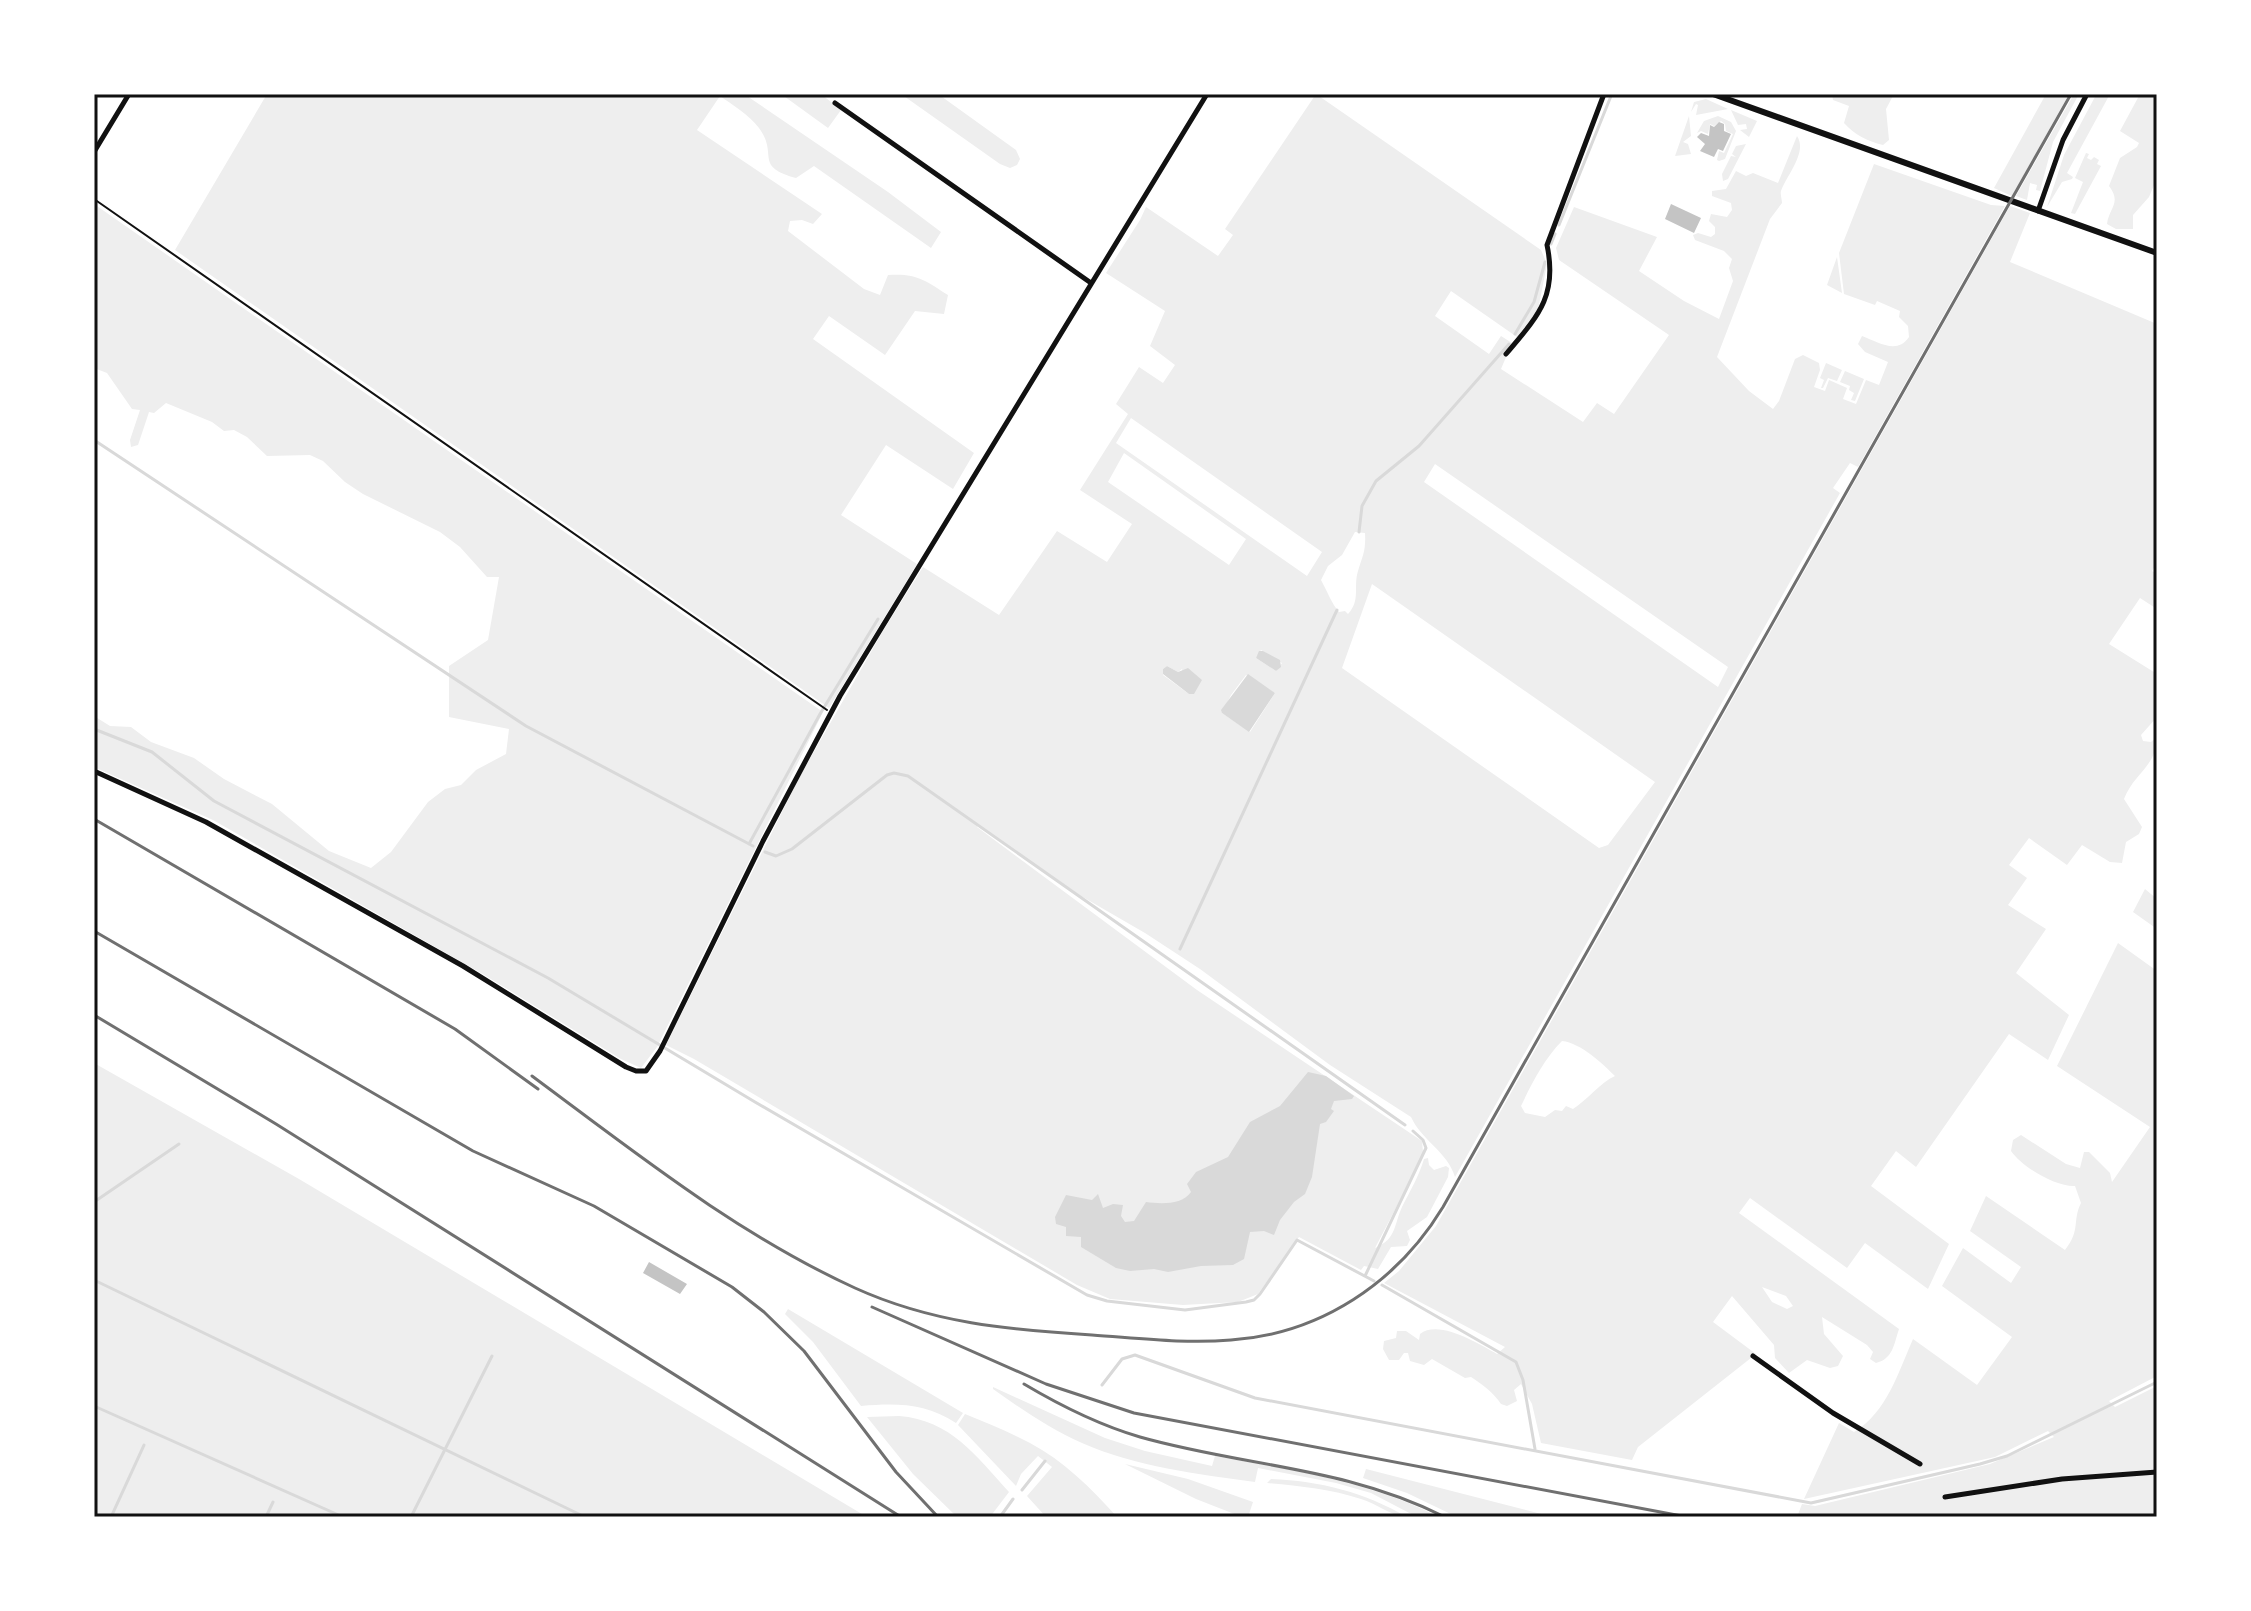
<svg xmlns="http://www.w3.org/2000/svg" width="2251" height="1611" viewBox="0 0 2251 1611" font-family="Jost,sans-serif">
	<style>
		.green { fill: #eee; fill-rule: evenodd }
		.water { fill: #d9d9d9 }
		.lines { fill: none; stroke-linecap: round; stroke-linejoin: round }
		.stream { stroke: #d9d9d9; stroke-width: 3 }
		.building { fill: #c4c4c4 }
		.path { stroke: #111; stroke-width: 2 }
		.minor { stroke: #111; stroke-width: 5 }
		.tertiary { stroke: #111; stroke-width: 6 }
		.rail { stroke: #707070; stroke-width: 3 }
		.neatline { fill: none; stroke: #111; stroke-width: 3 }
	</style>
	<rect width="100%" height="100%" fill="#fff"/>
	<path class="green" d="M267,94H744L888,192L941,232L931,248L814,166L796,178C753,166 779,155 759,128C749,115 733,105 720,96L697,130L822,214L813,224L802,220L790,221L788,231L864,289L880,295L888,275C916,273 925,280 948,295L944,314L915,311L885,355L829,316L813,339L974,453L953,489L886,445L841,515L917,564L829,708L175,250Z
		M781,94H821L841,110L828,128Z
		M901,94H938L1016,150L1020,159L1017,165L1010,168L1000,164Z
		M1316,94L1541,250L1547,264L1538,310L1517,337L1451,291L1435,316L1489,354L1501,336L1512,343L1501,369L1583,422L1597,403L1614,414L1669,335L1559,260L1556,248L1574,207L1657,237L1639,271L1684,301L1719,319L1733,281L1729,268L1732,259L1724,251L1695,240L1693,235L1698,233L1711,237L1715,234V227L1709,221L1711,214L1727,217L1732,210L1731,203L1712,196V191L1726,189L1736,171L1746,176L1753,173L1778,183L1797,136C1808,152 1786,176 1781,191C1780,193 1782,200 1782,203L1770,219L1717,357L1749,391L1773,409L1779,401L1795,359L1803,355L1819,363L1820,370L1814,387L1825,391L1829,380L1847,388L1843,399L1856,404L1866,380L1879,385L1888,362L1865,352L1858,344L1862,336C1878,342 1897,355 1909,337L1908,326L1899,317L1900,311L1877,301L1875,305L1844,294L1839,253L1874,164L1991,205L2005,206L1858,467L1850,463L1833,488L1840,493L1455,1177C1447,1151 1422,1141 1411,1117L1330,1065L1200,969L1145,933L1081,896L978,825L977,827L1197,990L1422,1141L1423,1152L1420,1162L1375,1248C1397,1239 1394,1224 1402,1207C1410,1191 1419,1176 1424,1159L1428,1158L1429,1165L1434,1170L1446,1166L1449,1168L1448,1177L1427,1217L1407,1231L1410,1240L1407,1246L1391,1247L1378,1269L1364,1266L1361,1270L1299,1237L1258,1294L1238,1302L1183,1305L1110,1299L1077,1285L694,1059L666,1045L800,776L883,631L923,567L999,615L1057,531L1107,562L1132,524L1080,490L1128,414L1116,404L1139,367L1163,383L1175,365L1150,346L1165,311L1106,273L1140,220L1146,207L1218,256L1233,235L1225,229ZM1131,418L1322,552L1307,576L1116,443ZM1124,453L1246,539L1229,565L1108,482ZM1435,464L1728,667L1718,687L1424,482ZM1355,532L1365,533C1366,550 1363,555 1358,571C1353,587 1361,600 1348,614L1345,611L1339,612C1332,604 1327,591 1321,580L1328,566L1342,555ZM1372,584L1655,782L1608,845L1599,848L1342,668ZM1261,650L1282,663L1276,671L1256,658ZM1167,666L1178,672L1182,669L1189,694L1163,675V669ZM1246,675L1275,693L1250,732L1222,713L1231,695Z
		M1832,94H1894L1886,109L1889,140L1883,145C1867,141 1855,135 1844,123L1849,106L1833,100Z
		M2046,94H2069L2012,196L1994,188Z
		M2074,94H2079L2053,142L2040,191L2036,190L2037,185L2030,183L2027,200L2016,196Z
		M2110,94L2067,173L2073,177L2072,179L2062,182L2047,207L2064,155L2096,95Z
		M2140,94H2157V178L2149,197L2133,215V229H2116L2107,224C2109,208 2122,203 2109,186L2120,158L2137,147L2139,143L2120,131Z
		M1706,99L1728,109L1696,115L1698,105L1696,104L1691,112L1694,102Z
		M1731,110L1757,121L1749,137L1740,130L1747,129L1746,124L1738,125Z
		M1689,116L1691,136L1683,142L1688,144L1691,154L1675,156Z
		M1718,116L1731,122L1736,131L1725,159L1719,161L1717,160L1719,151L1724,153L1733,134L1726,131L1725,124L1721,121L1714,126L1710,124L1708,134L1701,131L1697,133L1704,121Z
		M1746,144L1728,179L1723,181L1722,174L1731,156L1736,157L1732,154L1736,146Z
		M2086,153L2089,154L2087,158L2091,160L2094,157L2099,160L2097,164L2101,166L2075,214L2071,213L2083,182L2075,178Z
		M94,204L823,712L657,1047L641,1068L621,1059L481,973L213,820L94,767V716L110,726L131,727L151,742L194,758L224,779L272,804L329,851L371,868L391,852L428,802L445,789L461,785L476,770L506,754L509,729L449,717V666L488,640L499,577H487L460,547L440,532L363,494L345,482L323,461L310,455L267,456L247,437L234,430L224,431L212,422L166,403L154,413L149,412L138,445L131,447L130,440L140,410L132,409L107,373L94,368Z
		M2010,206L2030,213L2010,262L2157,324V563L2152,571L2157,574V609L2140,598L2109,644L2157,674V717L2141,735L2143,741L2151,742L2157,737C2157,766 2134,773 2124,799L2142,827L2139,834L2126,842L2122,863L2110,862L2082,845L2067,865L2029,838L2009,865L2027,878L2008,905L2046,929L2016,973L2069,1015L2048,1060L2009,1034L1916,1167L1896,1151L1871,1186L1949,1244L1928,1289L1865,1243L1847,1268L1750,1198L1739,1213L1899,1329C1894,1344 1893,1359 1876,1363L1870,1359L1873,1352L1867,1345L1822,1317L1824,1334L1843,1356L1838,1366L1830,1368L1807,1360L1789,1373L1775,1358L1774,1345L1732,1296L1713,1322L1756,1354L1638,1447L1632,1460L1541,1443L1532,1404L1521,1384L1514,1390L1517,1401L1507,1406L1501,1404C1494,1393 1482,1384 1471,1377L1465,1378L1432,1359L1424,1365L1410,1361L1408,1353H1404L1399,1360H1389L1383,1349L1384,1341L1396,1338L1397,1331H1406L1419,1340L1420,1334C1439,1319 1479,1344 1497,1354L1505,1347L1384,1283L1399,1271L1436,1226ZM1562,1041C1581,1043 1603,1064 1615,1076C1601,1082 1586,1101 1573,1109L1566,1106L1562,1111L1555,1110L1545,1117L1525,1113L1521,1106C1532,1083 1544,1059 1562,1041ZM1762,1287L1786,1296L1793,1306L1787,1309L1772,1302Z
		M1837,257L1842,293L1827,285Z
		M1826,363L1842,370L1837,381L1828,378L1823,388H1821L1824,380L1820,378Z
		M1845,371L1864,379L1855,401L1851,400L1854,393L1849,390L1850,386L1840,382Z
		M2145,889L2157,899V929L2133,912Z
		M2118,943L2157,971V1376L2109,1401L2115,1407L2157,1386V1517H1797L1802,1504L1815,1506L1990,1464L2054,1437L2048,1431L1995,1457L1804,1499L1839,1423L1854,1432C1887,1412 1898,1373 1913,1339L1977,1385L2012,1337L1942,1286L1963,1248L2011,1283L2021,1267L1970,1231L1986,1196L2065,1250C2081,1230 2072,1221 2081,1203L2075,1186C2056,1187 2022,1167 2011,1151L2013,1140L2021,1135L2066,1164L2080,1168L2084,1152H2089L2110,1173L2112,1182L2150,1127L2057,1066Z
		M94,1063L299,1179L867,1517H94Z
		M788,1309L963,1413L956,1423C925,1403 897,1403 861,1406L813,1342L785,1314Z
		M993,1387L1105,1438L1145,1451L1212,1466L1215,1456C1291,1470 1369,1481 1439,1517H1417L1371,1493L1336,1483L1258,1468L1255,1482C1198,1474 1136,1467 1082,1443C1050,1429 1021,1409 993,1389Z
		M965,1414C987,1423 1009,1432 1030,1443C1064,1461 1091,1488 1117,1517H1046L1027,1496L1052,1467L1038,1456L1021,1474L1016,1486L958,1425Z
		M899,1416C951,1420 976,1456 1009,1492L990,1517H957L913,1474L867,1417Z
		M1125,1464L1188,1479L1253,1502L1248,1517H1242L1196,1499Z
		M1366,1469L1553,1517H1457L1407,1493L1363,1478Z
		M1271,1479C1320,1481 1364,1492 1407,1517C1392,1517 1376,1503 1361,1499C1331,1489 1298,1486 1267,1483Z"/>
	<path class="water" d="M1259,651H1263L1280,660L1281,667L1276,671L1256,658Z
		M1167,666L1178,672L1188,668L1202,680L1194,694H1189L1163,674V669Z
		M1248,674L1275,693L1249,732L1222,713L1221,710Z
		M1308,1072L1326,1076L1354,1096L1352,1099L1334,1101L1331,1109L1334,1111L1326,1122L1320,1124L1312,1177L1305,1194L1294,1202L1280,1220L1274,1235L1264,1231L1250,1232L1244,1259L1233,1265L1201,1266L1168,1272L1154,1269L1130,1271L1116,1268L1081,1247V1237L1066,1236V1227L1056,1224L1055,1217L1066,1195L1092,1200L1098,1194L1103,1208L1113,1204L1123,1205L1121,1216L1125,1222L1134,1221L1146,1202C1161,1204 1182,1205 1191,1192L1187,1184L1196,1172L1228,1157L1250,1122L1280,1106Z"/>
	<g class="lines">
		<path class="stream" d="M1559,225L1611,96
			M1551,244L1555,234
			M1515,334L1534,302L1545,262
			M94,440L526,726L753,846
			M1359,532L1362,506L1376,481L1419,446L1509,344
			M94,729L152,752L214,801L548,978L755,1102L1087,1295L1107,1301L1185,1310L1246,1302L1254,1300L1260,1294L1297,1240L1374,1281
			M749,844L820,714L878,619
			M765,852L776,856L792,849L887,775L894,773L908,776L1405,1125
			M1180,949L1337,610
			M94,1202L179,1144
			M1365,1276L1426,1148L1423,1140L1413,1131
			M94,1280L585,1517
			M1382,1285L1516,1362L1523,1380L1535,1449
			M1102,1385L1122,1359L1135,1355L1255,1398L1811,1503L1980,1464L2007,1456L2157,1382
			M94,1406L343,1517
			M1022,1490L1045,1461
			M111,1517L144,1445
			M266,1517L273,1502
			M411,1517L492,1356
			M1000,1517L1013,1499"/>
	</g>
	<path class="building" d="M1719,122L1724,124V131L1731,134L1723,151L1718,149L1714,157L1700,151L1705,144L1697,137L1701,133L1709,136L1710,125L1714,127Z
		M1671,204L1701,218L1694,233L1665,219Z
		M649,1262L687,1284L680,1294L643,1273Z"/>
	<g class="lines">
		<path class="path" d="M94,199L827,710"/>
		<path class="minor" d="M835,103L1091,283
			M94,152L129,94
			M2038,211L2063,140L2087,94
			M1506,354C1537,317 1558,297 1547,245L1604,94
			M94,771L206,822L463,966L626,1067L636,1071H646L660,1051L763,841L840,696L1207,94
			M1753,1356L1833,1413L1920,1464
			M1945,1497L2062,1479L2157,1472"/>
		<path class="tertiary" d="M1713,94L2157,253"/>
		<path class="rail" d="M94,819L455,1029L538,1089
			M94,931L473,1151L594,1206L732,1287L764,1312L804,1351L896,1472L938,1517
			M94,1015L276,1124L901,1517
			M532,1076C636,1153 737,1234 855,1288C932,1323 1009,1330 1092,1335C1137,1338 1185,1344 1231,1340C1320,1334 1397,1283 1443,1207L2071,94
			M872,1307L1046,1384L1134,1413L1687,1517
			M1024,1384C1061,1406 1099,1425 1140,1437C1246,1467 1343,1466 1445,1517"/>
	</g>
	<rect width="2251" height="1611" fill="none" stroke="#ffffff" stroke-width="192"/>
	<rect x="96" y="96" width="2059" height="1419" class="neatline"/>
</svg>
